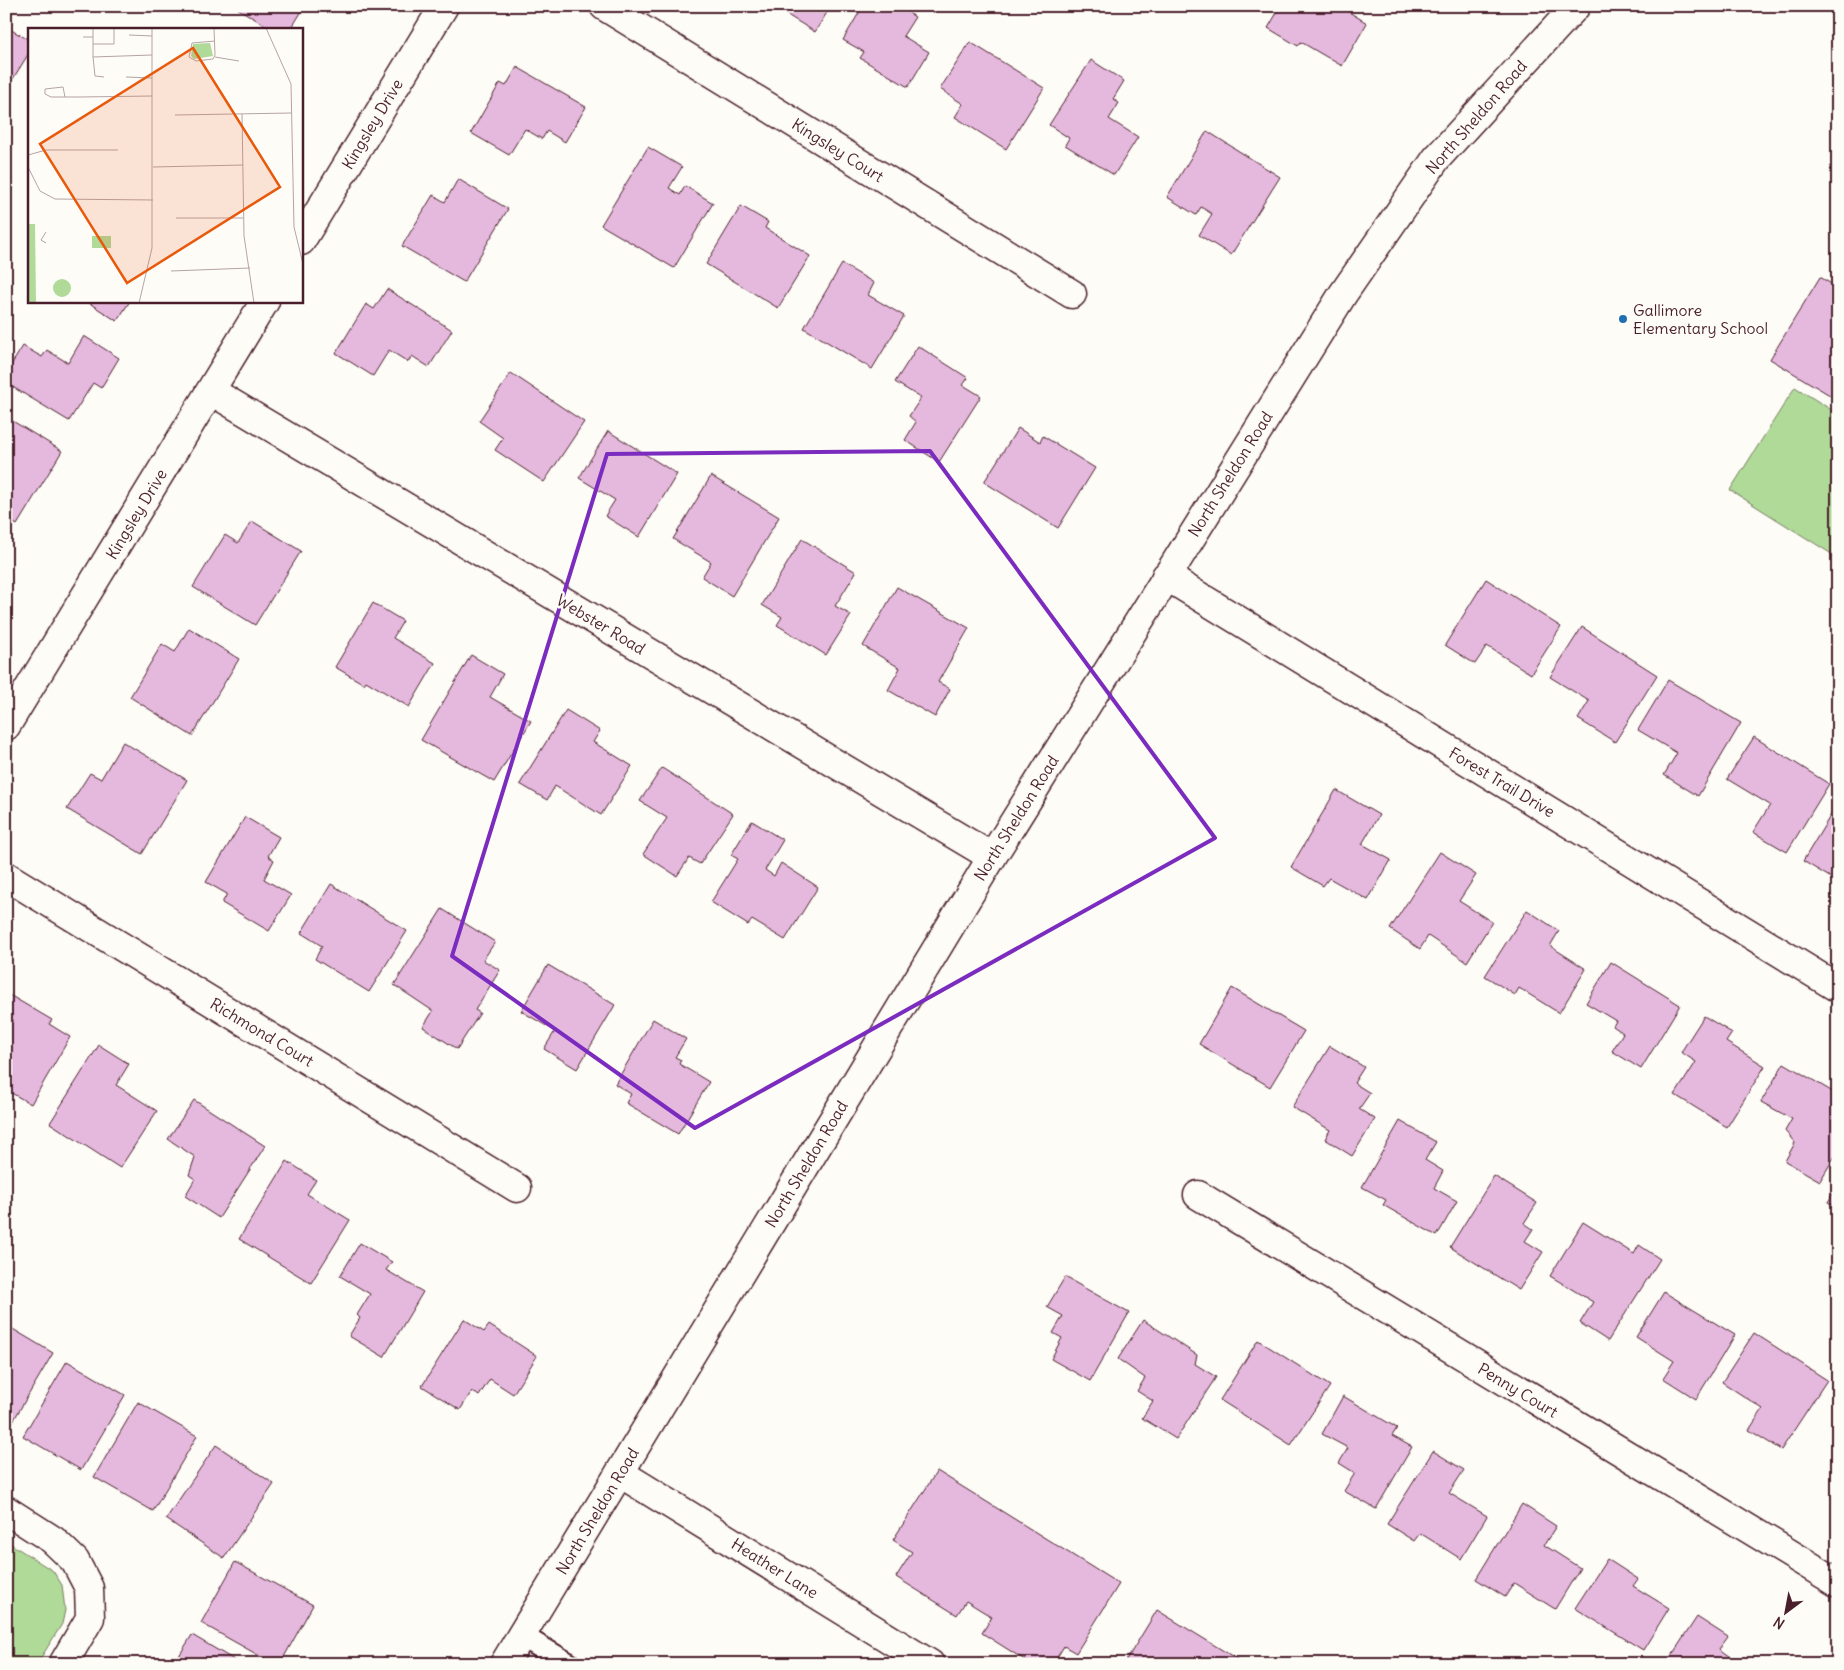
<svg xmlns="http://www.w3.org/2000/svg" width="1844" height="1670" viewBox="0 0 1844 1670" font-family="Delius,sans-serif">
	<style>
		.green { fill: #afda98; stroke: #7c7c62 }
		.building { fill: #e5b9de; stroke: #4a1f2b }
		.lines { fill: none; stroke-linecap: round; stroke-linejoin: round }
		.lane-casing { stroke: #4a1f2b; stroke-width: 25 }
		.street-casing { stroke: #4a1f2b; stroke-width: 31 }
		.secondary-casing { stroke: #4a1f2b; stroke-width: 31 }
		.lane { stroke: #fdfcf7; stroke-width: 21 }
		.street { stroke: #fdfcf7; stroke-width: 28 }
		.secondary { stroke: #fdfcf7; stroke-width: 28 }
		.marked { fill: none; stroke: #7b2cbf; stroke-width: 4; stroke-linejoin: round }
		.poi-dot { fill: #1f6fb2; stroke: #fdfcf7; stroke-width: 2 }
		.labels { text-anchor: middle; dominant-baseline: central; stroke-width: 5; stroke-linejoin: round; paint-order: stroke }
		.street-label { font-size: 16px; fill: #4a1f2b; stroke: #fdfcf7 }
		.poi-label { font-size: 16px; fill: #4a1f2b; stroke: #fdfcf7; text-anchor: start }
		.inset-road { fill: none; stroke: #b5a4a5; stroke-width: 1 }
		.view { fill: #e8590c; fill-opacity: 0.15; stroke: #e8590c; stroke-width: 2.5 }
		.inset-edge { fill: none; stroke: #4a1f2b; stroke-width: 2.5 }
	</style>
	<rect width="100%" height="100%" fill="#fdfcf7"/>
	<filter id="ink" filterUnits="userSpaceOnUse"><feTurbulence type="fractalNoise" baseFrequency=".02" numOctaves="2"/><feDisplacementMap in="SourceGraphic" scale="10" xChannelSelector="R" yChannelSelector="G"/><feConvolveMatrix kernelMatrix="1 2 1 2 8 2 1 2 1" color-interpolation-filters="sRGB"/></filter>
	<g filter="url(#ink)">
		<path class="green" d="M1795,387L1838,414V558L1730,490Z
			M6,1541L53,1571L62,1585L65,1610L62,1624L37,1664H6Z"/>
		<path class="building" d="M234,6H305L291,29H271Z
			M788,6H831L815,32L784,13Z
			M863,6H913L909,13L915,17L903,36L929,52L908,87L860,58L864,52L843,40Z
			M1281,6H1339L1367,23L1342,66L1301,42L1298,46L1268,28Z
			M6,27L29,40V53L6,90Z
			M970,42L1044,88L1006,149L955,117L963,104L940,89Z
			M1091,60L1124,81L1113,99L1119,103L1109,119L1138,137L1114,175L1065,145L1069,138L1049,125Z
			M517,67L586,107L565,142L547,131L542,139L525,129L509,155L471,133L500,83L506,86Z
			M1207,131L1280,177L1231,255L1199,235L1212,214L1201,207L1196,215L1167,197Z
			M648,147L682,167L669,188L680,195L685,186L713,203L674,268L601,225Z
			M458,179L508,209L464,282L402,246L433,195L445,202Z
			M741,206L768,222L765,228L810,256L778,308L706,264Z
			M842,264L874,283L868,295L904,316L872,369L804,328Z
			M1820,277L1838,288V400L1770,359Z
			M387,289L452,330L429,367L412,356L408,362L389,350L373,376L336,353L366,304L374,309Z
			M86,301H130L117,321Z
			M84,336L119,358L101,388L93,383L69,421L6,383V373L23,346L42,357L47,350L68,363Z
			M918,346L968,378L963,385L981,396L939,462L905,440L916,422L909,416L921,398L895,382Z
			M511,373L584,422L544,482L495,450L503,438L479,421Z
			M6,417L62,451L17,525L6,518Z
			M1018,428L1040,442L1043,436L1095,468L1058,528L984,482Z
			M608,431L677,474L639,537L605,516L615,500L579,478Z
			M711,476L779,517L732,596L702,577L711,562L673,539Z
			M252,521L301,551L255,625L193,587L225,535L238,543Z
			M802,539L856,572L835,606L851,615L826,655L777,625L782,617L762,605Z
			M1486,579L1561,627L1531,674L1487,646L1475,664L1445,645Z
			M897,587L969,628L938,682L950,689L935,717L888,690L900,668L863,646Z
			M373,603L403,621L393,638L435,663L409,707L366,681L364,684L335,667Z
			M1582,627L1657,675L1615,742L1578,719L1589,701L1550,677Z
			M189,628L239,659L192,736L130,697L162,644L175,652Z
			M471,655L503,674L490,697L531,721L494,782L421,740Z
			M1668,680L1741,723L1698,796L1664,775L1677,753L1638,730Z
			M566,710L600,731L593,742L632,766L601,815L555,786L547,800L520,784Z
			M1754,737L1829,784L1787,852L1753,832L1770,805L1727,779Z
			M123,742L187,780L142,854L67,809L90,773L101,779Z
			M662,768L733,814L700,864L689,858L677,876L643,854L667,818L640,801Z
			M1336,790L1379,815L1362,844L1391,860L1368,900L1329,878L1323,886L1291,867Z
			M1838,803V882L1803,861Z
			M245,817L279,837L268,856L274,860L264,879L291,895L269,931L222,903L227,894L206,882Z
			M752,821L783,840L765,870L774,876L781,863L818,887L785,940L752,920L748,925L711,902L738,859L731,855Z
			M1440,852L1476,875L1459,901L1492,922L1467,962L1428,936L1420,949L1390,929Z
			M331,884L407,931L369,992L315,959L322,946L301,933Z
			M442,909L495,942L483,960L500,970L475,1010L480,1013L457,1049L423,1027L433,1011L394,985Z
			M1527,910L1559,931L1550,946L1586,969L1559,1013L1519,988L1515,995L1485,976Z
			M1611,962L1680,1005L1641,1069L1612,1051L1623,1033L1613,1026L1616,1021L1586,1003Z
			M548,965L615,1005L577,1069L544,1049L555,1031L521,1011Z
			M1232,988L1304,1031L1270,1087L1199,1044Z
			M6,993L52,1020L49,1024L70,1037L31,1104L6,1090V1047L9,1043L6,1041Z
			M1704,1016L1732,1033L1726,1042L1765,1066L1727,1127L1675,1095L1696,1062L1681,1052Z
			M653,1019L686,1039L675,1057L681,1060L679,1064L709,1082L678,1134L626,1103L631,1094L615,1084Z
			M99,1045L129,1064L116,1085L157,1111L120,1168L50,1123Z
			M1330,1046L1364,1067L1354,1083L1370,1093L1359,1109L1375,1119L1352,1156L1325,1139L1330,1130L1292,1107Z
			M1784,1063L1838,1095V1151L1820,1181L1785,1161L1795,1143L1785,1131L1792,1119L1761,1102Z
			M194,1100L265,1146L219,1218L185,1196L195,1179L189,1175L195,1157L168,1139Z
			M1400,1121L1436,1142L1425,1160L1443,1171L1434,1188L1457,1201L1437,1236L1383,1205L1386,1200L1362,1187Z
			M287,1161L316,1180L307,1194L350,1220L311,1283L239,1239Z
			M1494,1176L1537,1203L1524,1223L1533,1229L1525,1241L1543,1252L1519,1290L1450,1247Z
			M1838,1185V1208L1828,1202Z
			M1583,1222L1634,1254L1639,1245L1660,1259L1608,1341L1580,1323L1593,1302L1550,1276Z
			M360,1243L392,1262L386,1270L423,1292L384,1357L349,1336L360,1318L357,1315L370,1294L340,1276Z
			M1065,1277L1129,1313L1090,1381L1051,1359L1062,1338L1053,1333L1063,1316L1047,1307Z
			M1664,1292L1735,1335L1696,1399L1663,1378L1674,1361L1636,1337Z
			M464,1319L484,1332L489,1325L537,1356L513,1394L490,1379L479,1396L472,1391L460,1410L422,1386Z
			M1143,1320L1197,1355L1195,1364L1216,1377L1176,1439L1142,1418L1153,1401L1137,1391L1145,1378L1118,1359Z
			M6,1325L53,1353L9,1428L6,1426Z
			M1754,1333L1827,1380L1781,1450L1749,1430L1763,1409L1722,1382Z
			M1258,1340L1330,1386L1291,1445L1220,1400Z
			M67,1361L125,1395L81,1470L23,1436Z
			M1343,1396L1397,1428L1392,1436L1412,1447L1376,1509L1344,1491L1355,1473L1339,1463L1348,1448L1322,1434Z
			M138,1402L197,1436L153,1511L94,1477Z
			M216,1445L274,1484L224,1558L166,1519Z
			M1433,1451L1464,1470L1449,1493L1487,1516L1461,1559L1420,1533L1414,1541L1387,1524Z
			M937,1471L1119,1584L1076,1653L1064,1646L1053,1664H1031L982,1633L992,1617L966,1601L957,1615L896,1577L912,1552L893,1540Z
			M1522,1504L1556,1526L1544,1545L1580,1568L1555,1609L1514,1583L1505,1597L1476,1579Z
			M1607,1559L1638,1579L1633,1586L1669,1608L1643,1650L1575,1608Z
			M235,1562L313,1605L280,1664H274L201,1623Z
			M1157,1610L1245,1664H1124Z
			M1697,1617L1728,1637L1719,1649L1740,1664H1666Z
			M192,1635L241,1664H174Z"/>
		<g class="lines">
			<defs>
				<path id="lane" d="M522,1636L569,1664"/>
				<path id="street" d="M604,6L1072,294
					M301,241L444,6
					M211,391L992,857
					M1166,576L1838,988
					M6,726L265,301
					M6,876L517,1188
					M1198,1195L1838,1583
					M620,1473L930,1664
					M6,1510L53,1540L75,1561L89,1588L90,1618L63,1664"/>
				<path id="secondary" d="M504,1664L992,857L1343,294L1436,159L1576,6"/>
			</defs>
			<use href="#lane" class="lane-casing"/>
			<use href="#street" class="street-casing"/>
			<use href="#secondary" class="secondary-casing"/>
			<use href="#lane" class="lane"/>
			<use href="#street" class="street"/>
			<use href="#secondary" class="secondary"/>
		</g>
	</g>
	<path class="marked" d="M930,451L1215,838L695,1128L452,956L607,454Z"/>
	<circle class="poi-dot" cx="1623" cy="319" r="5"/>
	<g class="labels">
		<g class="street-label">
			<text transform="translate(1476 117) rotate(-49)">North Sheldon Road</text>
			<text transform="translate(372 124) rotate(-59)">Kingsley Drive</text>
			<text transform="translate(838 150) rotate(32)">Kingsley Court</text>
			<text transform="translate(1230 474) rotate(-58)">North Sheldon Road</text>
			<text transform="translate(136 514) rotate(-59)">Kingsley Drive</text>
			<text transform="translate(601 624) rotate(31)">Webster Road</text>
			<text transform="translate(1502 782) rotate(31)">Forest Trail Drive</text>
			<text transform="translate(1016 818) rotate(-58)">North Sheldon Road</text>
			<text transform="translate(262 1032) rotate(31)">Richmond Court</text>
			<text transform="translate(806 1164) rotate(-59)">North Sheldon Road</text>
			<text transform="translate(1518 1390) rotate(31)">Penny Court</text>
			<text transform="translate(597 1511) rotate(-59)">North Sheldon Road</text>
			<text transform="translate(775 1568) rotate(32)">Heather Lane</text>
		</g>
		<g class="poi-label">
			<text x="1633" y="310">Gallimore<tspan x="1633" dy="18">Elementary School</tspan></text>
		</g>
	</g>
	<g transform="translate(28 28)">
		<rect width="275" height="275" fill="#fdfcf7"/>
		<path d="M182,15L185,28L166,31L163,28L165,16ZM0,196H7L8,275H0ZM64,208H83V220H64ZM25 260a9 9 0 1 1 18 0a9 9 0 1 1-18 0Z" fill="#afda98"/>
		<path class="inset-road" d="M186,0L187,27L185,31L168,33L161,29L164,15L187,13M238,0L263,56L266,199L275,236M101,7L124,8M55,9H65V0M65,9V16H86V0M65,16V29L124,27M65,29L67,48L76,49M187,29L211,33M98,49L124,50M37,69L35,59L17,61V66L23,69H52L124,68M214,86L216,208L226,275M147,87L264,85M0,127L18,122H90M0,139L12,163L27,171L125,172M125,139L215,137M148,190H215M18,215L13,212L18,204M143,243L222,240M111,275L124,220V0"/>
		<path class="view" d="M165,20L252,159L99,255L12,116Z"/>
		<rect width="275" height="275" class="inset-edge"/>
	</g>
	<rect width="1844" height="1670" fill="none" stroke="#fdfcf7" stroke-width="25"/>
	<rect x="12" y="12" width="1819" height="1645" fill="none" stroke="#4a1f2b" stroke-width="2" filter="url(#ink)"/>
	<g transform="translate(1786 1612) rotate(212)" stroke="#fdfcf7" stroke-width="4" paint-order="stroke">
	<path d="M0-4L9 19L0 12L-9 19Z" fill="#4a1f2b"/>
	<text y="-8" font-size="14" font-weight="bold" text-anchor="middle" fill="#4a1f2b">N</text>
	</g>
</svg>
